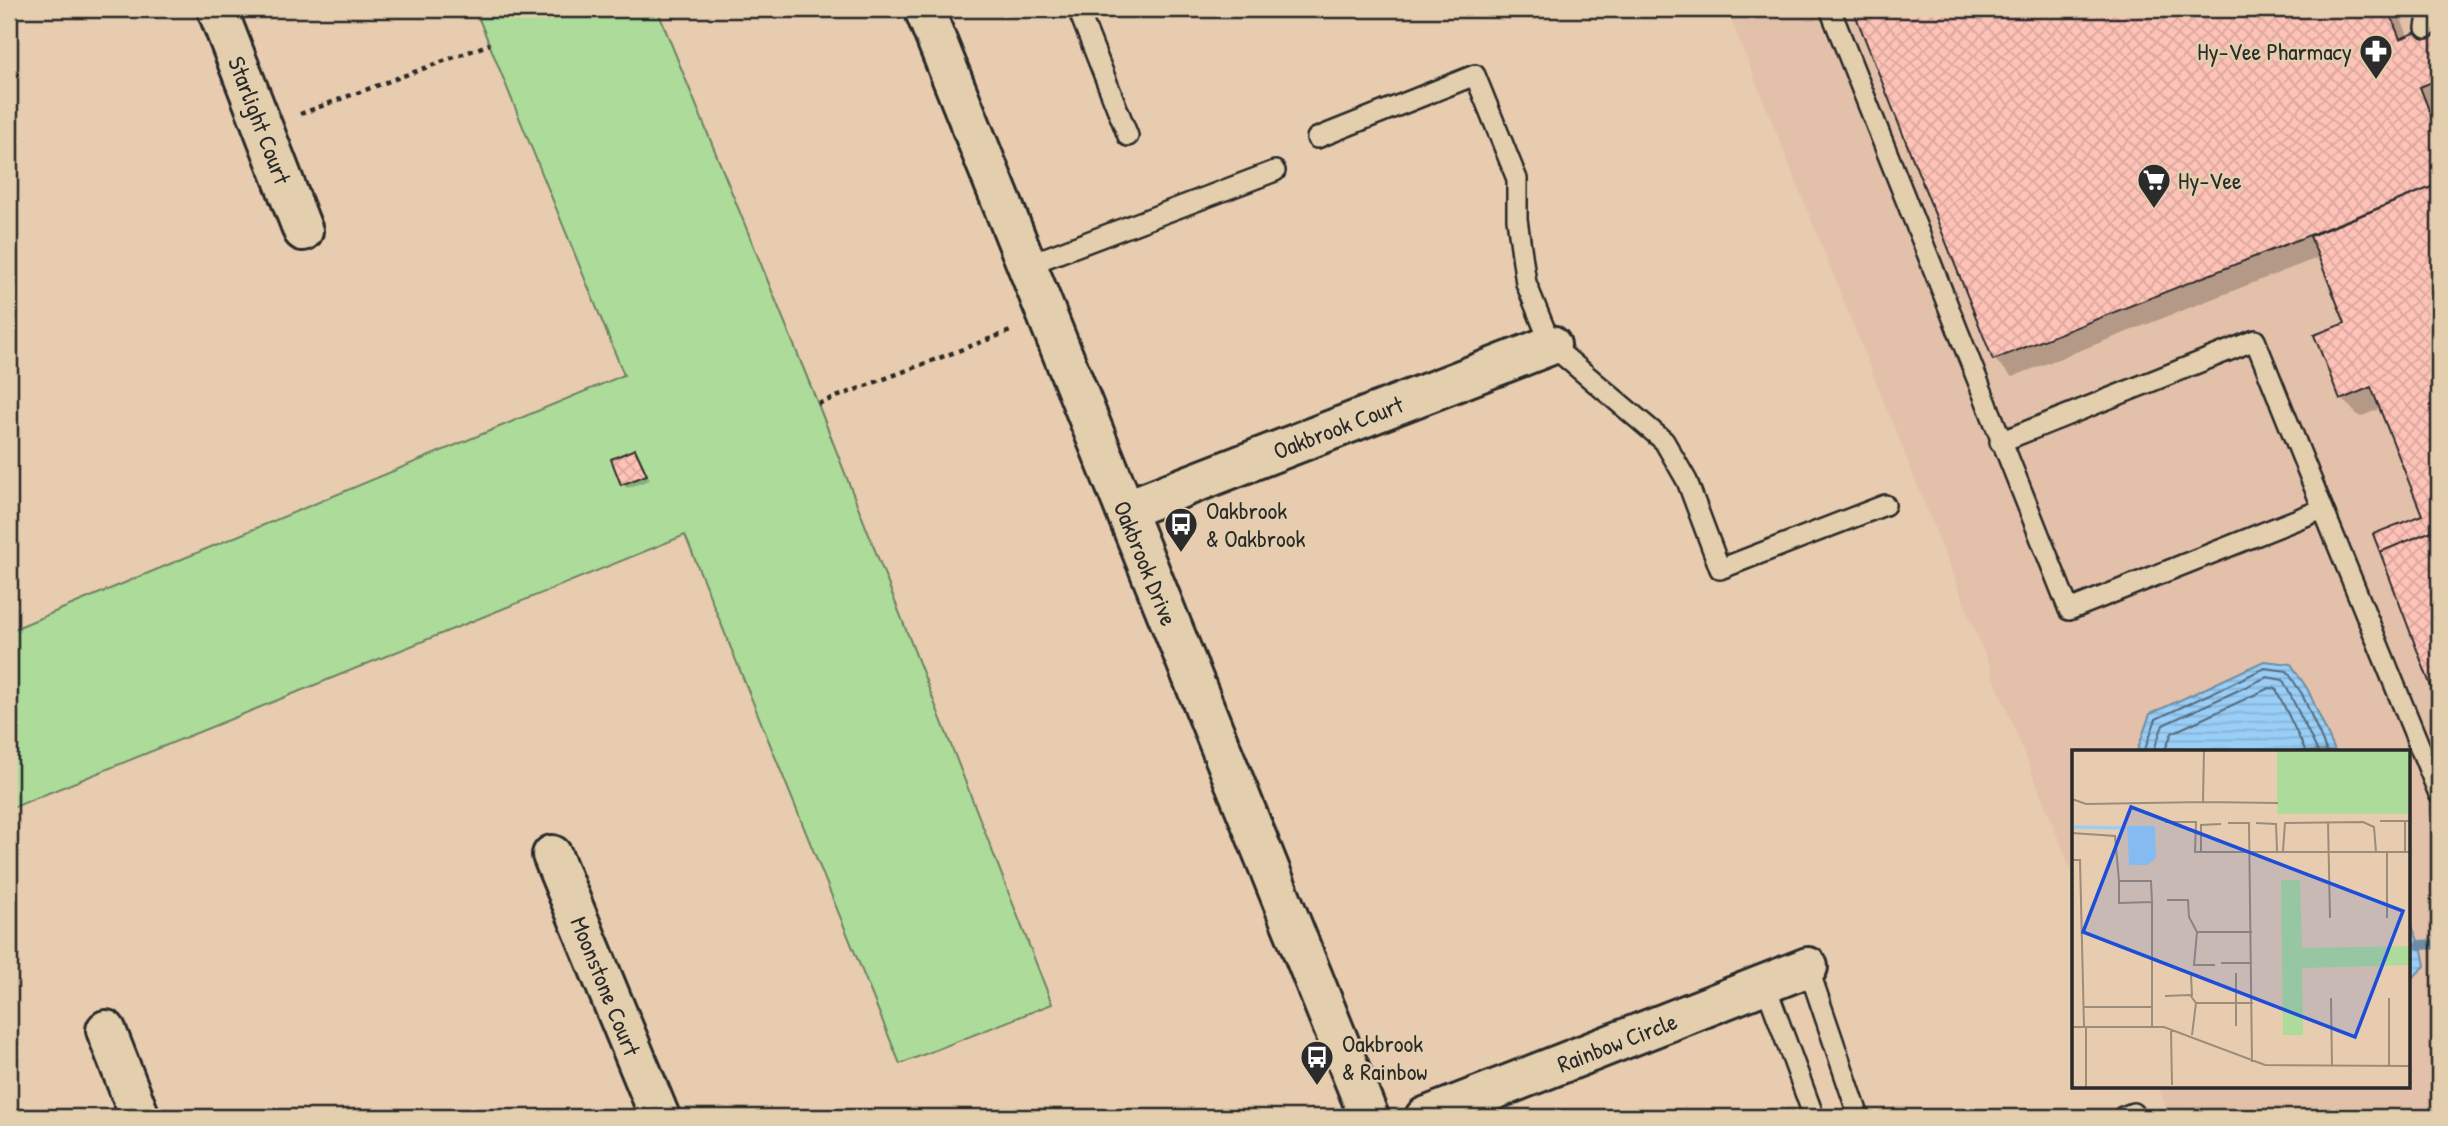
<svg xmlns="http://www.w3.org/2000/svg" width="2448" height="1126" viewBox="0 0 2448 1126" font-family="'Patrick Hand',sans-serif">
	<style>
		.built { fill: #e3c0a9 }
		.green { fill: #addb9a; stroke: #6c8362; stroke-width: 2 }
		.water { fill: url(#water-rules); stroke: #6d8da5; stroke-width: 2 }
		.shadow { fill: #0003 }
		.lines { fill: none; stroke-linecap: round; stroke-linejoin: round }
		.shore { stroke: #576c7d; stroke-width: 2 }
		.stream { stroke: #6d8da5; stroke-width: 10 }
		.building { fill: url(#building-cross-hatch); stroke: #2b2b2b; stroke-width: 2 }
		.service-casing { stroke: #2b2b2b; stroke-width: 24 }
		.minor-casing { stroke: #2b2b2b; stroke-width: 44 }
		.path { stroke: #2b2b2b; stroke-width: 4.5; stroke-dasharray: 5 5; stroke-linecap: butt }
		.service { stroke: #e3cfad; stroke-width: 19 }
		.minor { stroke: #e3cfad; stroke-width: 38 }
		.labels { text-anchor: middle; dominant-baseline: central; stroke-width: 5; stroke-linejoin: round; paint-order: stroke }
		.poi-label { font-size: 24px; fill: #2b2b2b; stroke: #e3cfad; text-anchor: start }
		.street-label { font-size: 24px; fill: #2b2b2b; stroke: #e3cfad }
		.inset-river { fill: none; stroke: #99cef7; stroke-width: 3.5 }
		.inset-road { fill: none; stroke: #9c8c7a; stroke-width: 2 }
		.view { fill: #1d4ed8; fill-opacity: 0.15; stroke: #1d4ed8; stroke-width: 3.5 }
		.inset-edge { fill: none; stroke: #2b2b2b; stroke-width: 3.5 }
	</style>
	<defs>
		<pattern id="water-rules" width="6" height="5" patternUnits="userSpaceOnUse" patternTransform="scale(1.75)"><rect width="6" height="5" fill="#99cef7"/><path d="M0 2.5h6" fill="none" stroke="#84b1d4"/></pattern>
		<pattern id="building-cross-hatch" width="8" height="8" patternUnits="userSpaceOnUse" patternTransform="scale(1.75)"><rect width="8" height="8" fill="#fec2b7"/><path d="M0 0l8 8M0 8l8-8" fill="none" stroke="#daa79e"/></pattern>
	</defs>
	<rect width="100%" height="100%" fill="#e8ccaf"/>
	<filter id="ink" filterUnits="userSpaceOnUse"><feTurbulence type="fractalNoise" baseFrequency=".0143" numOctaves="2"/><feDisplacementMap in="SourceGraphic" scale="14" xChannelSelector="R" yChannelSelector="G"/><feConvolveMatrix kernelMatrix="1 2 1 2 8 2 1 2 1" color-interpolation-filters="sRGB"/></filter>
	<g filter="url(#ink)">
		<path class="built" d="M1727,9H2439V1117H2170L2158,1086H2408V752H2074L2073,875Z"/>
		<path class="green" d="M475,9H657L818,404L1052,1004L900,1064L685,535L9,809V631L624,375Z"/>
		<path class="water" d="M2264,661L2291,664L2308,690L2335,751H2137L2150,714Z
			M2408,917L2422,950L2425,966L2408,982Z"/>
		<path class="shadow" d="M1855,9H2397L2409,38L2439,25V104L2436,105L2439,112V703L2375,535L2424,516L2381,408L2360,417L2342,399L2347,324L2320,257L2012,377L1994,359Z
			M635,451L650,480L627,488L623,484Z"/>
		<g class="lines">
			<path class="shore" d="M2144,752L2156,719L2265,668L2287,671L2302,694L2327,752
				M2153,752L2163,725L2267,677L2283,680L2318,752
				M2164,752L2172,733L2269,688L2276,689L2306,752"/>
			<path class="stream" d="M2420,945L2439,944"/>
		</g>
		<path class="building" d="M1853,9H2388L2400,39L2439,23V79L2420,87L2439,136V184L1993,360Z
			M2439,184V528L2380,552L2373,534L2422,515L2371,387L2340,400L2314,335L2345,323L2310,236Z
			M635,449L647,475L621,485L611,459Z
			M2439,528V708L2380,552Z"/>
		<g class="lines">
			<defs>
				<path id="service" d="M1078,9L1128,136
					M1830,9L2069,610L2323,509L2255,340L2000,442
					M2426,28L2429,9
					M1317,138L1475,75L1517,179V219L1526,283L1551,345L1664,441L1687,481L1720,569L1885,505
					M1027,265L1275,171
					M2323,509L2439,794
					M1808,967L1859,1117
					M1765,984L1814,1117
					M2123,1117L2133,1113"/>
				<path id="minor" d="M217,9L303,231
					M924,9L1369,1117
					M1125,510L1551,345
					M552,855L660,1117
					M106,1030L140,1117
					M1425,1117L1808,967"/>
			</defs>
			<use href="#service" class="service-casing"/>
			<use href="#minor" class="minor-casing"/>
			<path class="path" d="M300,114L490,44
				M818,404L1013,330"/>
			<use href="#service" class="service"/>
			<use href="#minor" class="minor"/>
		</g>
	</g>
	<defs>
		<symbol id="pharmacy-pin" viewBox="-11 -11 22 30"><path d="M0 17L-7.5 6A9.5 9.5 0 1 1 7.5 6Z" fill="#2b2b2b" stroke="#e3cfad"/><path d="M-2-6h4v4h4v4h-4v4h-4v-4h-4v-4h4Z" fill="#fff"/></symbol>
		<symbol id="supermarket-pin" viewBox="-11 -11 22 30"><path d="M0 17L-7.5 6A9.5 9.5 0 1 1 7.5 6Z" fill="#2b2b2b" stroke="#e3cfad"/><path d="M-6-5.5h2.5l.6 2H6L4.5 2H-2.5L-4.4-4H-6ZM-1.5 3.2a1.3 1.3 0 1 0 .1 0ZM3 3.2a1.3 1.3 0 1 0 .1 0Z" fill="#fff"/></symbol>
		<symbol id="bus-pin" viewBox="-11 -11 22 30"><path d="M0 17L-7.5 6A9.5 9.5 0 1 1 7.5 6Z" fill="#2b2b2b" stroke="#e3cfad"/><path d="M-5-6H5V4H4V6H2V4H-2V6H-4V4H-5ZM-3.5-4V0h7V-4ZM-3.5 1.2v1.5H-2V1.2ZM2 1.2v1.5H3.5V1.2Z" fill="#fff"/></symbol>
	</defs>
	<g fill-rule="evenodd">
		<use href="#pharmacy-pin" x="2357" y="32" width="38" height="52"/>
		<use href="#supermarket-pin" x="2135" y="161" width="38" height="52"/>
		<use href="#bus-pin" x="1162" y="505" width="38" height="52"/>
		<use href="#bus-pin" x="1298" y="1038" width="38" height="52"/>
	</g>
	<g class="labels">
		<g class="poi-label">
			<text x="2352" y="51" text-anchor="end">Hy-Vee Pharmacy</text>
			<text x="2178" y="180">Hy-Vee</text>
			<text x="1206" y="510">Oakbrook<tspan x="1206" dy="28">&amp; Oakbrook</tspan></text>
			<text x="1342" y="1043">Oakbrook<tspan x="1342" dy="28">&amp; Rainbow</tspan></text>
		</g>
		<g class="street-label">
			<text transform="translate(260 120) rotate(69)">Starlight Court</text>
			<text transform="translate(1338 427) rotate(-21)">Oakbrook Court</text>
			<text transform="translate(1146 563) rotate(68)">Oakbrook Drive</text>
			<text transform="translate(606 986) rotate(68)">Moonstone Court</text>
			<text transform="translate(1617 1042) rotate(-21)">Rainbow Circle</text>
		</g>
	</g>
	<g transform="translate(2072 750)">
		<rect width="338" height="338" fill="#e8ccaf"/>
		<path d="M205,0H338V64H205ZM209,130H228L230,198L338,196V215L230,218L231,285H211Z" fill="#addb9a"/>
		<path d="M55,76H83L84,108L75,115H57Z" fill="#99cef7"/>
		<path class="inset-river" d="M0,77L54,78"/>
		<path class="inset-road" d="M0,49L14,54L131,52L132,0M131,52L206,53M308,71H333M93,72H124L123,102H338M256,72L258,168M156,73H177L180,312M184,73L204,74L205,101M0,83L43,86L47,131M211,101L213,73L291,72L302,77L304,102M129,102V75L149,74M315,102V168M333,102V71H338M0,110H8L12,276M95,150H116L117,167L125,182L122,215H143M80,152L47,153V131H79L80,152V257M125,182H180M149,213H180M164,223V276M119,224L120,246M93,246L118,245L124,253M259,248L260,316M317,248V316M12,257H80V276M0,277H92L193,315L338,316M99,279L100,335M120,285L124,253H181M14,337V276"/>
		<path class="view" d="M59,57L331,161L283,287L11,182Z"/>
		<rect width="338" height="338" class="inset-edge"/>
	</g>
	<rect width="2448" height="1126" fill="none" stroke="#e3cfad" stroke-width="35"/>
	<rect x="18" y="18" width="2413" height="1091" fill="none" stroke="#2b2b2b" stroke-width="2.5" filter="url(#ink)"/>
</svg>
